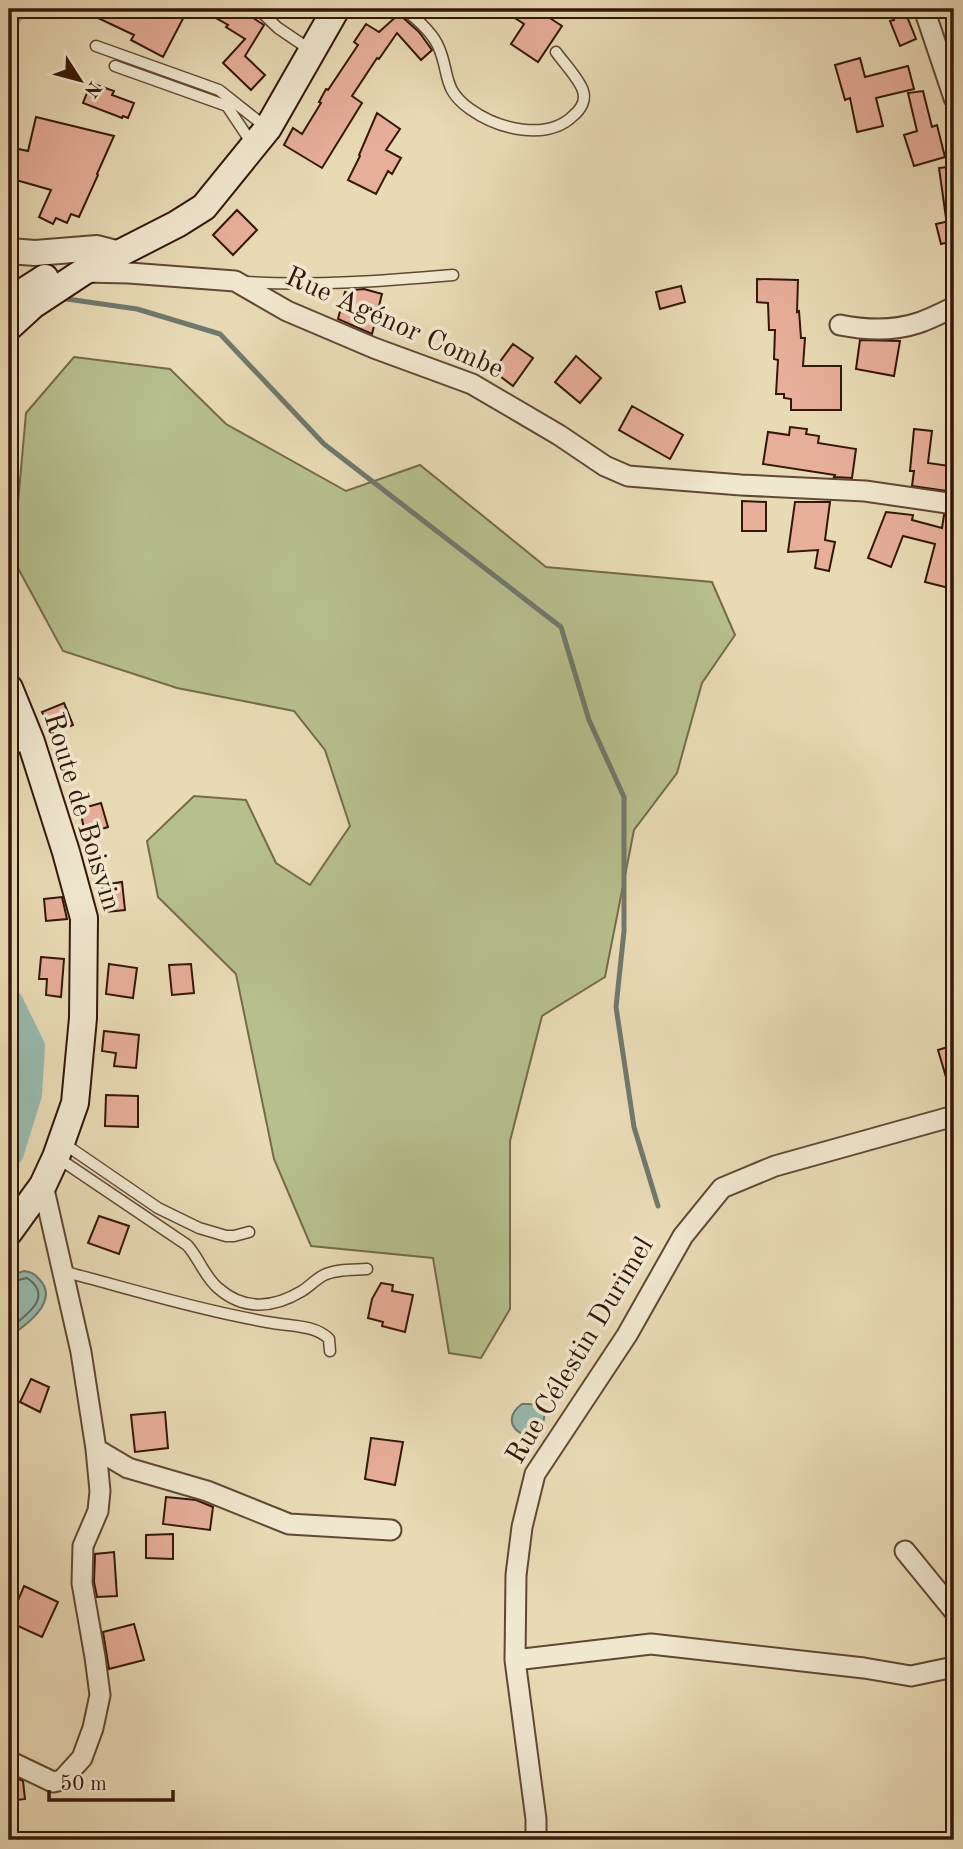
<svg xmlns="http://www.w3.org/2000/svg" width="963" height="1849" viewBox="0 0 963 1849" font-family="'Old Standard TT',serif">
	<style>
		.green { fill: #b6bf8d; stroke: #756b4a; stroke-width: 2 }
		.water { fill: #97baaf; stroke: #6f796c; stroke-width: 2 }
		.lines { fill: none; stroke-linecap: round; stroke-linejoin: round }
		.shore { stroke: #66685b; stroke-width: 2 }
		.stream { stroke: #6f796c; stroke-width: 5 }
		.river { stroke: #97baaf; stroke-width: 30 }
		.building { fill: #e7ae9a; stroke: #341707; stroke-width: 2 }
		.service-casing { stroke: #614832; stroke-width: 13 }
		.minor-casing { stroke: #614832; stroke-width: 23 }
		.tertiary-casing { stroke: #614832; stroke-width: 28 }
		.secondary-casing { stroke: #341707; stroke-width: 30 }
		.service { stroke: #f0e7cf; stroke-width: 10 }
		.minor { stroke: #f0e7cf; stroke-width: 19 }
		.tertiary { stroke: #f0e7cf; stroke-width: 24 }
		.secondary { stroke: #f0e7cf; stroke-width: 26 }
		.labels { text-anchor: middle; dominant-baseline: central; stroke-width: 7; stroke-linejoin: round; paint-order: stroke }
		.street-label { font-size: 28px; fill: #341707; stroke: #f0e7cf }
	</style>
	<rect width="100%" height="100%" fill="#e8dab5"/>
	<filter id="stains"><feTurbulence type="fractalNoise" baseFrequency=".00286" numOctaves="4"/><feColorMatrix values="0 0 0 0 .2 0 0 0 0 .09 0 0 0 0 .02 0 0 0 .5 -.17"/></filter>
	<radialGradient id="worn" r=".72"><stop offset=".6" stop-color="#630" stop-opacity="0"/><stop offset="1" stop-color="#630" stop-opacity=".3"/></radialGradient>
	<path class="green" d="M74,357L170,369L226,424L346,491L420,465L546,567L712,582L735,635L702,683L677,773L634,830L605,977L542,1016L510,1141V1309L481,1358L449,1353L433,1258L311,1246L274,1159L236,974L158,897L147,841L194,796L246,800L276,863L310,885L350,826L325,750L294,711L177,688L63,651L13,559L26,413Z"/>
	<path class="water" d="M24,1271C31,1272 34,1273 39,1279C61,1301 25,1326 9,1337V1276Z
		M522,1404C527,1404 534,1403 539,1406C547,1412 545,1423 538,1430C524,1444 497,1422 522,1404Z"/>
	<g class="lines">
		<path class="shore" d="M9,1282L27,1278C55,1297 25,1316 9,1329"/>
		<path class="stream" d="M60,298L137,309L220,334L324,444L561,627L589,720L624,797V931L616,1007L634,1127L658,1206
			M9,1268L12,1279"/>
		<path class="river" d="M9,12L10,9
			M9,1004L30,1047L27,1094L9,1152"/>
	</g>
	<path class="building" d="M79,9H188L163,57L131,40L134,35Z
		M200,9H239L264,25L245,56L265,75L251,90L223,63L245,39L226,27L228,25Z
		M501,9H536L562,26L538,62L511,44L524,24Z
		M890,9H904L916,39L900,46L890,21L894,20Z
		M399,14L419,32L432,50L421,60L397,33L379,59L377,58L352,96L362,103L322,168L284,145L293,128L302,134L321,103L319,102L326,89L328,90L358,45L354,42L366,24L379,32Z
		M860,58L865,77L908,66L914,89L876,98L883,126L857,132L850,98L845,100L835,65Z
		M91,83L114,91L112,95L134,103L128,118L123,116L122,118L83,103Z
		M923,91L932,127L937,125L945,157L914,166L904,135L917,131L908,93Z
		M377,113L400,129L386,150L401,158L392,174L388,171L376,194L348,180L360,156L359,155Z
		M36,117L114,136L97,174L98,175L79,217L71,214L67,223L56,218L53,224L39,217L51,190L9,178V147L28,151Z
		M954,166V217L946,218L939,168Z
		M237,210L257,230L233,255L213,235Z
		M954,220V241L941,244L936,224Z
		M757,279L798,280L797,312L799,311L801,338H805L803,366H841V410H791V399L784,398V394H776L778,360L774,359L775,330H769L768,303L757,302Z
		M681,286L685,302L660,309L656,292Z
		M364,289L382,294L372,334L338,319L345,292L352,294L353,290Z
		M860,340L900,341L894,376L856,369Z
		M513,344L533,358L513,386L493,371Z
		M576,356L601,378L580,403L555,382Z
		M632,406L683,435L670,459L619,430Z
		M790,427L807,429L806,434L819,436L818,443L856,449L852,478L834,477L835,475L763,464L768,432L789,435Z
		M914,429L932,431L928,463L950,466L949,478H954V492L912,486L914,471H910Z
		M742,501L766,502V531H742Z
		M795,502H830L825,540L835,542L829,571L815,568L818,550L788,552Z
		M886,512L913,515L912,520L942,528L944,515L954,516V582L953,589L925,582L935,544L903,536L891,567L868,558Z
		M64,703L73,725L52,734L42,712Z
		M101,803L108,827L85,834L80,809Z
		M122,882L125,910L106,912L102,885Z
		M62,897L67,919L46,921L44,899Z
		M41,957L64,959L61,997L46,995L47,979H39Z
		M109,964L137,968L133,998L106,994Z
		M191,964L194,993L172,995L169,965Z
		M104,1031L139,1035L136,1068L114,1066L116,1053L102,1051Z
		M954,1045V1093L951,1094L938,1050Z
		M106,1095L138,1096V1127L105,1126Z
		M99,1216L129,1226L119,1254L88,1243Z
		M381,1283L393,1285L392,1291L413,1295L405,1332L382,1326L383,1322L368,1318L372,1299Z
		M31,1379L49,1387L40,1412L20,1402Z
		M165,1412L168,1448L135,1452L131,1415Z
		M371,1438L403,1442L395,1485L365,1479Z
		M166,1497L196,1500L213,1507L210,1530L163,1524Z
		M173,1534V1559L146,1558V1535Z
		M114,1552L117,1596L97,1597L94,1582L95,1554Z
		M24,1586L58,1602L42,1637L9,1622Z
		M134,1624L144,1660L109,1669L103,1632Z
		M9,1774L23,1781L25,1799L9,1801Z"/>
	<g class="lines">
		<defs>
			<path id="service" d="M258,9L278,28L312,51
				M404,9C417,19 433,33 439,48C450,74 442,89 470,109C498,129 547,142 574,115C581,109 586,100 583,91C580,80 563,62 556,52
				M96,46L219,90L267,128
				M115,66L227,106L253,145
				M246,282C315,286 384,281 453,275
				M9,750L30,742
				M63,1143L158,1208L199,1228L226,1236H234L249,1232
				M58,1158L187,1245C199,1258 204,1276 218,1288C244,1311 274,1308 302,1291C310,1286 316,1279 324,1275C336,1269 353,1270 367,1269
				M62,1271C131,1289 202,1311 273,1323C290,1326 316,1325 329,1339L330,1351"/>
			<path id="minor" d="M924,9L954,98
				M84,272L129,273L235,281L287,311L374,348L472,384L559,435L605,466L628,476L741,485L865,491L954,504
				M840,325C865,330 894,331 918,323C930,319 942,313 954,307
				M43,1185L81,1352L96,1449L128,1468L207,1491L289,1524L391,1530
				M905,1551L954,1611
				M515,1660L651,1644L864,1668L911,1676L954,1667
				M9,1761L53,1782L62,1780L82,1758L93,1728L100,1695L95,1657L82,1583L83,1546L98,1511L100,1491L96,1449
				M536,1840V1819L515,1660L516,1575L522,1527L535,1474L627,1335L683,1236L722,1188L775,1166L954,1116"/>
			<path id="tertiary" d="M9,251L35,253L97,248L120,254"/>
			<path id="secondary" d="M9,301L45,278
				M9,327L33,305L83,272L177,224L204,207L268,128L336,9
				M9,688L31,742L66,852L84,918L83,1018L75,1103L56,1157L43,1185L9,1232"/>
		</defs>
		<use href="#service" class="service-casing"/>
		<use href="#minor" class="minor-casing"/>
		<use href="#tertiary" class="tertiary-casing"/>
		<use href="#secondary" class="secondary-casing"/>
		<use href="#service" class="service"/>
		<use href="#minor" class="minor"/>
		<use href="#tertiary" class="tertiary"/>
		<use href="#secondary" class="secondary"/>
	</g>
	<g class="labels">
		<g class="street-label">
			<text transform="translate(394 324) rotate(24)">Rue Agénor Combe</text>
			<text transform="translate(81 812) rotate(73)">Route de Boisvin</text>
			<text transform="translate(581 1351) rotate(-59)">Rue Célestin Durimel</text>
		</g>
	</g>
	<rect width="963" height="1849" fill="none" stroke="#e8dab5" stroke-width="35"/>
	<rect x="10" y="10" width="942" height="1828" fill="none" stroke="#341707" stroke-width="3.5"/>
	<rect x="18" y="18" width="928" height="1814" fill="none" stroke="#341707" stroke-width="2"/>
	<g transform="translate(80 80) rotate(126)" stroke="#f0e7cf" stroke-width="5" paint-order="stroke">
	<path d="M0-5L12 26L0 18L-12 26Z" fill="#341707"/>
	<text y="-10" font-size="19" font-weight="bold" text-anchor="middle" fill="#341707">N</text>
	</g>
	<path d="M49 1790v10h124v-10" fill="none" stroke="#341707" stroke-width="3.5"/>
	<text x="60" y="1790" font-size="21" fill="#341707" stroke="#f0e7cf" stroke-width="5" paint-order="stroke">50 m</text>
	<rect width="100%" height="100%" filter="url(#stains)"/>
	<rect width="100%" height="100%" fill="url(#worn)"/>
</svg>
